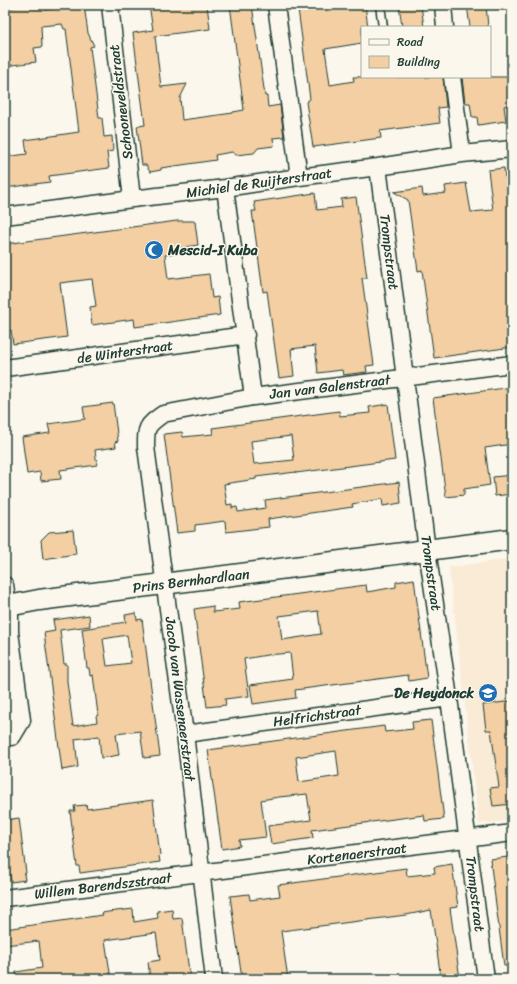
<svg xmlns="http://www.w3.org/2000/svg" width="517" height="984" viewBox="0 0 517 984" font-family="Sriracha,sans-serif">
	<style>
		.built { fill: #f9ebd6 }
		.building { fill: #f3cfa3; stroke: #1f3d34; fill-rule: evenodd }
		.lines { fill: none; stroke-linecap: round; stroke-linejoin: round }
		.service-casing { stroke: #1f3d34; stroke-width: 11 }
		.minor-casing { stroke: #1f3d34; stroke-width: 19 }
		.tertiary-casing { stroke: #1f3d34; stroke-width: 23 }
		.service { stroke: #fbf7ec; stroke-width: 8 }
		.minor { stroke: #fbf7ec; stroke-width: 16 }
		.tertiary { stroke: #fbf7ec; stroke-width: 20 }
		.labels { text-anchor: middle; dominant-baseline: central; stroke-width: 3; stroke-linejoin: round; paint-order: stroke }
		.street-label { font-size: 14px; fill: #1f3d34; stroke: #fbf7ec }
		.poi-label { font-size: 14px; font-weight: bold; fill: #1f3d34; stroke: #fbf7ec; text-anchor: start }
	</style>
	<rect width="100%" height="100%" fill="#fbf7ec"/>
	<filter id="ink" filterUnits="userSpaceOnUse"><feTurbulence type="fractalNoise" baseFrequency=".025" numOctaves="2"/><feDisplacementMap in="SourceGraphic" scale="8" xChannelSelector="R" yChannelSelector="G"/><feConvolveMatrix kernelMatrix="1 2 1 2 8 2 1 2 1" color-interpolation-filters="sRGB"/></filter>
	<g filter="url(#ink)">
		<path class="built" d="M512,559V820L479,824L449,567Z"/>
		<path class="building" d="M29,5H44L45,10L84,5L88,33L94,46L90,47L99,118H102L104,137L112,136L113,151L107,152L109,168L49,176L50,182L5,188V157L27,154L25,140L79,132L66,29H64L62,24L41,26L42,47L34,48L36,62L5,66V8Z
			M149,5H207L210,29L155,36L161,87L187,84L180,98L182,120L233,113V112L244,110L230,5H252L265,96H267L268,107L280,105L284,137L273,138L274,146L258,148L254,153L236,155L232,152L215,155L216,160L161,168V170L150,172L146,165H142L137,126L145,125L133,33L153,30Z
			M328,5H365L368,27H362V43L325,49L330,85L354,81L353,77H443L446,107L438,108L440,123L380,131L381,138L313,147L306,102L310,99L298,9Z
			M399,5H421L424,27H402Z
			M467,5H486L488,27H470Z
			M462,77H512V105L504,106L506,121L478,125L477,117H472L470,103H465Z
			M504,168L505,177L510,176L512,189V347L434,358L422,270L418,271L408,200L394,192L422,188L423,196L446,193L445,186L466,183L471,212L493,210L488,170Z
			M315,193L317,210L342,207L341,199L356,197L367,278H362L374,365L366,366L367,372L343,375L342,370L318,373L315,346L291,349L294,376L279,378L267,291L263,292L252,211H256L254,202Z
			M177,221H193L195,222L198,245L180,248V253L165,255L168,279L209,274L212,298L218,297L220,315L135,327L134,319L92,325L90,307L96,306L92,279L60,283L67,337L13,344L11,330L5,331V244Z
			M512,387V444L485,448L490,485L464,489V495L446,497L433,398Z
			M113,403L118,441L115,442L116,447L95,450L97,465L60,470L61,479L41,481L40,472L27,474L22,437L50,433L48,424L85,419L83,407Z
			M388,404L395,460L296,473V472L256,477V479L224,484L227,505L232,504V508L237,507L238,512L266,508L265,500L399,482L401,503L383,506L382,499L352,504L353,507L268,519L269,527L226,532L225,521L195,525V531L177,533L164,434L182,432L183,437L213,434L212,428L339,411L340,416L370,413L369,407ZM291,436L294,460L254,464L251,441Z
			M512,475V494L495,496L493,477Z
			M73,530L76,554L43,559L41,540L49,532Z
			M414,579L427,678L409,681L408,675L295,690L296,698L253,704L250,685L293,679L290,653L267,655L244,659L249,696L225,699L226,705L207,707L194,609L213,606V612L240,609L239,602L366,585L367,592L396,587V582ZM318,611L321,634L282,640L279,616Z
			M136,613L137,620L142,619L160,756L144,758L140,731L116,734L119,755L101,758L99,736L75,739L78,767L62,770L44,633L55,631L53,620L89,615L90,626L60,630L64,664H67V682L73,726L97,722L96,716L98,715L93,675L90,676L89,668H87L82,629L126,622L125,615ZM127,635L131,663L107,666L103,639Z
			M512,701V804L493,806L490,788L499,787L491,730H486L483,705Z
			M431,720L444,819L425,821L424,815L312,830L313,838L271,844L268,826L311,820L307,794L279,797L261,800L266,837L239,840L240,846L222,849L208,750L384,726L385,732L413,729L412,722ZM336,751L339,776L299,782L296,757Z
			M153,800L160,855L159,856L160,862L80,873L79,866H77L70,811H75L74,806L86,805L87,809Z
			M19,818L26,873L24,874L25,880L11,882L8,862H5V820Z
			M509,857L512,882V966H504L490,859Z
			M452,864L458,907L450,908L460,979H441L431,910L406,915L281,931L288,979H242L230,896L249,894L250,900L280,896L278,885L406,868L407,876L435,873L434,867Z
			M133,909L134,922L158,918L157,911L172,909L173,919L182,918L190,979H150L148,962L160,960L156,933L105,940L111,979H16V972L42,968L39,941L5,945V929L103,915L102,913L108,912Z"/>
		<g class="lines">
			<defs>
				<path id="service" d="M380,5L383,27"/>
				<path id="minor" d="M110,5L132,199
					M276,5L299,177
					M443,5L445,27
					M452,77L462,154
					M378,167L427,550L449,698L486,979
					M225,188L253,397
					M5,216L132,199L225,188L299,177L378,167L462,154L512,149
					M5,368L246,335
					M5,585L8,606
					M185,734L449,698
					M5,898L512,833
					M214,979L185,734L146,447C146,427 146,426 163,414L253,397L512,364"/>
				<path id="tertiary" d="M5,736L11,735L20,720L8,632V606L39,600L512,539"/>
			</defs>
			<use href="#service" class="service-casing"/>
			<use href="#minor" class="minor-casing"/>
			<use href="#tertiary" class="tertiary-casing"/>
			<use href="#service" class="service"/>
			<use href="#minor" class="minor"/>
			<use href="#tertiary" class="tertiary"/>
		</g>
	</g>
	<defs>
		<symbol id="mosque-disc" viewBox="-11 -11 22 22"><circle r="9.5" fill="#1f6fb2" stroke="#fbf7ec"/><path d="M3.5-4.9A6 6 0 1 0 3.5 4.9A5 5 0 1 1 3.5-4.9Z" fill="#fff"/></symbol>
		<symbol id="school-disc" viewBox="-11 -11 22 22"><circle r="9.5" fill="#1f6fb2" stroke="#fbf7ec"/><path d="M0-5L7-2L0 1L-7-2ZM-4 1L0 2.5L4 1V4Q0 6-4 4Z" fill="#fff"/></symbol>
	</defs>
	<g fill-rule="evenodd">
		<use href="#mosque-disc" x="143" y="239" width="22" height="22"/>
		<use href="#school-disc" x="477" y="682" width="22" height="22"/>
	</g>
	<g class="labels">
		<g class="street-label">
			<text transform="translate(121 102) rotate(-97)">Schooneveldstraat</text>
			<text transform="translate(259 183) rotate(-8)">Michiel de Ruijterstraat</text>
			<text transform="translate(389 252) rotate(83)">Trompstraat</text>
			<text transform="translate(125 352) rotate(-8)">de Winterstraat</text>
			<text transform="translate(330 387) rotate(-7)">Jan van Galenstraat</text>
			<text transform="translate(431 573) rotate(82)">Trompstraat</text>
			<text transform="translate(191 581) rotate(-7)">Prins Bernhardlaan</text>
			<text transform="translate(180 699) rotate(83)">Jacob van Wassenaerstraat</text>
			<text transform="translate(317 716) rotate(-8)">Helfrichstraat</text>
			<text transform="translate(357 854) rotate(-7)">Kortenaerstraat</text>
			<text transform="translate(103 886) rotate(-7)">Willem Barendszstraat</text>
			<text transform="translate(475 894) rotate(83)">Trompstraat</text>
		</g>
		<g class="poi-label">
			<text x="168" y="250">Mescid-I Kuba</text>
			<text x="474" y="693" text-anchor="end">De Heydonck</text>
		</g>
	</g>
	<rect width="517" height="984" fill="none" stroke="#fbf7ec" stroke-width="20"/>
	<rect x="10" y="10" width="497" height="964" fill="none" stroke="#1f3d34" stroke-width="1.5" filter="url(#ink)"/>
	<rect x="361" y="26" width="130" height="52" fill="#fbf7ec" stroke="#a3ada2"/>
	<rect x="369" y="39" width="20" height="6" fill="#fbf7ec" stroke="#a3ada2"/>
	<text x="397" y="46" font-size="12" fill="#1f3d34">Road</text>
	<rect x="369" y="56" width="20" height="12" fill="#f3cfa3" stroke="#a3ada2"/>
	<text x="397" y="66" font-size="12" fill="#1f3d34">Building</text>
</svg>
